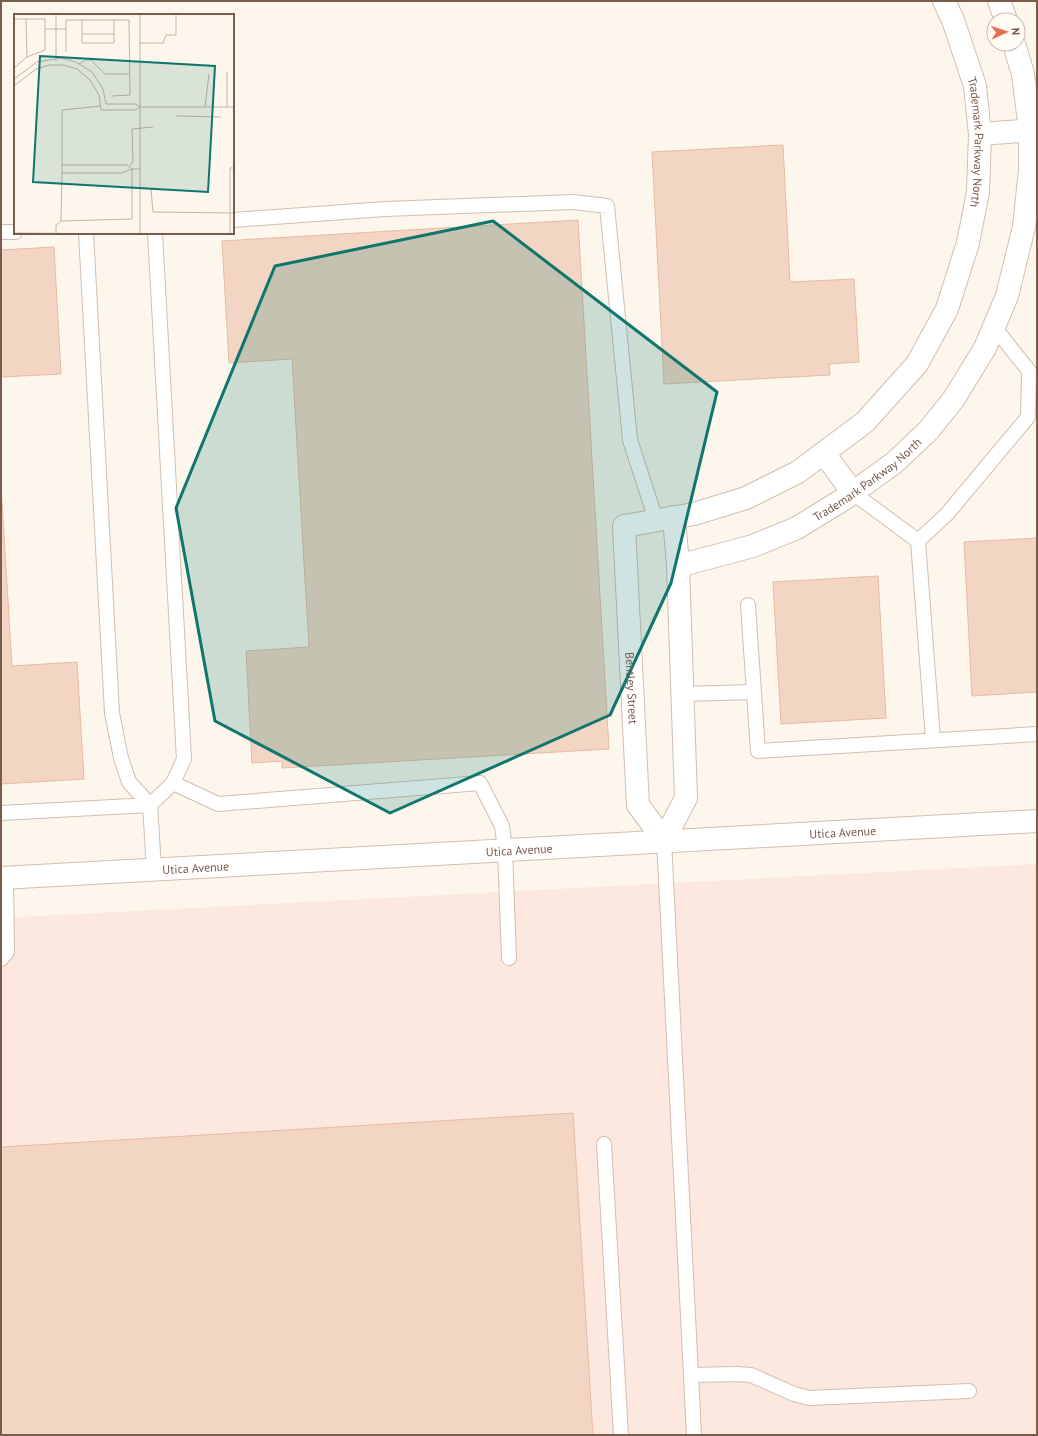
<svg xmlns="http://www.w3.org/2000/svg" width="1038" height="1436" viewBox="0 0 1038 1436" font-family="'PT Sans',sans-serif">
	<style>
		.commercial { fill: #fde8e0 }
		.building { fill: #f3d5c3; stroke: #e6bba3 }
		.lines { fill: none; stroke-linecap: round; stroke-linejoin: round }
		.lane-casing { stroke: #d1beb0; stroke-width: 16 }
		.street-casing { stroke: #d1beb0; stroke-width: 24 }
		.lane { stroke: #fff; stroke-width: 14 }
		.street { stroke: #fff; stroke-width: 22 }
		.marked { fill: #0f766e; fill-opacity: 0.2; stroke: #0f766e; stroke-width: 3; stroke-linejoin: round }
		.labels { text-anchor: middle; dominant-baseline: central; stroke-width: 3.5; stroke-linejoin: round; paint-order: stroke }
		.street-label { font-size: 12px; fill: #7a5c4d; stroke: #fffaf3 }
		.inset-road { fill: none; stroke: #c5b3a7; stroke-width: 1 }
		.view { fill: #0f766e; fill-opacity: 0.15; stroke: #0f766e; stroke-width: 2 }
		.inset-edge { fill: none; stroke: #7a5c4d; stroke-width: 2 }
	</style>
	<rect width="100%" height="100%" fill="#fdf6ec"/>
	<path class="commercial" d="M1037,864V1435H1V918Z"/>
	<path class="building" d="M783,145L790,282L854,279L859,362L829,364L830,375L664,384L652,152Z
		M578,220L609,749L282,768V761L252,763L246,651L309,647L292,359L229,363L222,241Z
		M54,247L61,374L1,377V250Z
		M1,486L12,666L77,662L84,779L1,784Z
		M1037,538V692L972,696L964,542Z
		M878,576L886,718L781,724L773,582Z
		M573,1113L593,1435H1V1147Z"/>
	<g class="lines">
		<defs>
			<path id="lane" d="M233,220L385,209L573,202L607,206L630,440L656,520
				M1,232H15
				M86,233L112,713L121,758L129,782L150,805
				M853,493L918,541
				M748,605L758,751L1037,734
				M682,694L754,692
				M933,740L918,541L947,514L1028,417L1029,371L994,327
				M173,783L218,804L480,783L502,826L505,849L509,958
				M1,813L150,805
				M664,840L694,1435
				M154,869L150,805L173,783L184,759L155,233
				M1,959L7,952L6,878
				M604,1144L621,1435
				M691,1375L737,1374L751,1375L794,1394L809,1398L969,1391"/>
			<g id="street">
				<path id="s1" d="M944,1L953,20L975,86L980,134L978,192L968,243L947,309L917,364L865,422L798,472L746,498L694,514L624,526L638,805L664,840L686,798L678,566L753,546L797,528L844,499L894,463L928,431L953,400L985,348L1007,296L1024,227L1030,170V130L1023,74L1014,44"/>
				<path d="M999,1L1006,20"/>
				<path d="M980,134L1037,130"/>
				<path d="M824,453L853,493"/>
				<path d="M674,517L678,566"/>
				<path id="s2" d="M1,878L1037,821"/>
			</g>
		</defs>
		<use href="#lane" class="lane-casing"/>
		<use href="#street" class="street-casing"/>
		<use href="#lane" class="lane"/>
		<use href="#street" class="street"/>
	</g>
	<path class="marked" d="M493,221L717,392L671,583L610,715L390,813L215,721L176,508L275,266Z"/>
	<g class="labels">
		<g class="street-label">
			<text stroke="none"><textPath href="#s1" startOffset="147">Trademark Parkway North</textPath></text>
			<text stroke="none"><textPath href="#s1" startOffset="1539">Trademark Parkway North</textPath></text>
			<text stroke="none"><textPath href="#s1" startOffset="888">Bentley Street</textPath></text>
			<text stroke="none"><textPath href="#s2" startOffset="843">Utica Avenue</textPath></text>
			<text stroke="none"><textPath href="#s2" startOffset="519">Utica Avenue</textPath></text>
			<text stroke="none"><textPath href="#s2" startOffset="195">Utica Avenue</textPath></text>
		</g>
	</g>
	<g transform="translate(14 14)">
		<rect width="220" height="220" fill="#fdf6ec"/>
		<path class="inset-road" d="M42,0V47M126,0V220M0,5H31V36L13,43L0,54M12,5L13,43M68,6V29H100V6M31,15H52V6H115L116,81L98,82M68,20H100M126,29H149L152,21H162V0M52,38V15M65,50L71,46H77L91,60H115M213,58V93M0,65L23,48L47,44L62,48L78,58L89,75L92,90H121L126,93H220M0,72L22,55L36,51H49L63,55L76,66L85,81L87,96H121L126,93M191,93L195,60M162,102L207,103M48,151V96L87,92M116,152L119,147L118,115L139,113M118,155L107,159H48V151H113L118,155H126M126,173L137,175L139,198L220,199M47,207L118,205V155M0,219L116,220M42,219V211L47,207L48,159M137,220H206M216,220V154H220"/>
		<path class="view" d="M26,42L201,52L194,178L19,168Z"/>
		<rect width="220" height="220" class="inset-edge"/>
	</g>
	<rect width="1038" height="1436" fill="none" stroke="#7a5c4d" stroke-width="4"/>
	<g transform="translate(1006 32) rotate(87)"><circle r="19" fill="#fffaf3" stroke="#cabbb1"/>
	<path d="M0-3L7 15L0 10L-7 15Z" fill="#e76f51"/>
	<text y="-6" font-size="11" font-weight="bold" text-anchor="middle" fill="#7a5c4d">N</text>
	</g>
</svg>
